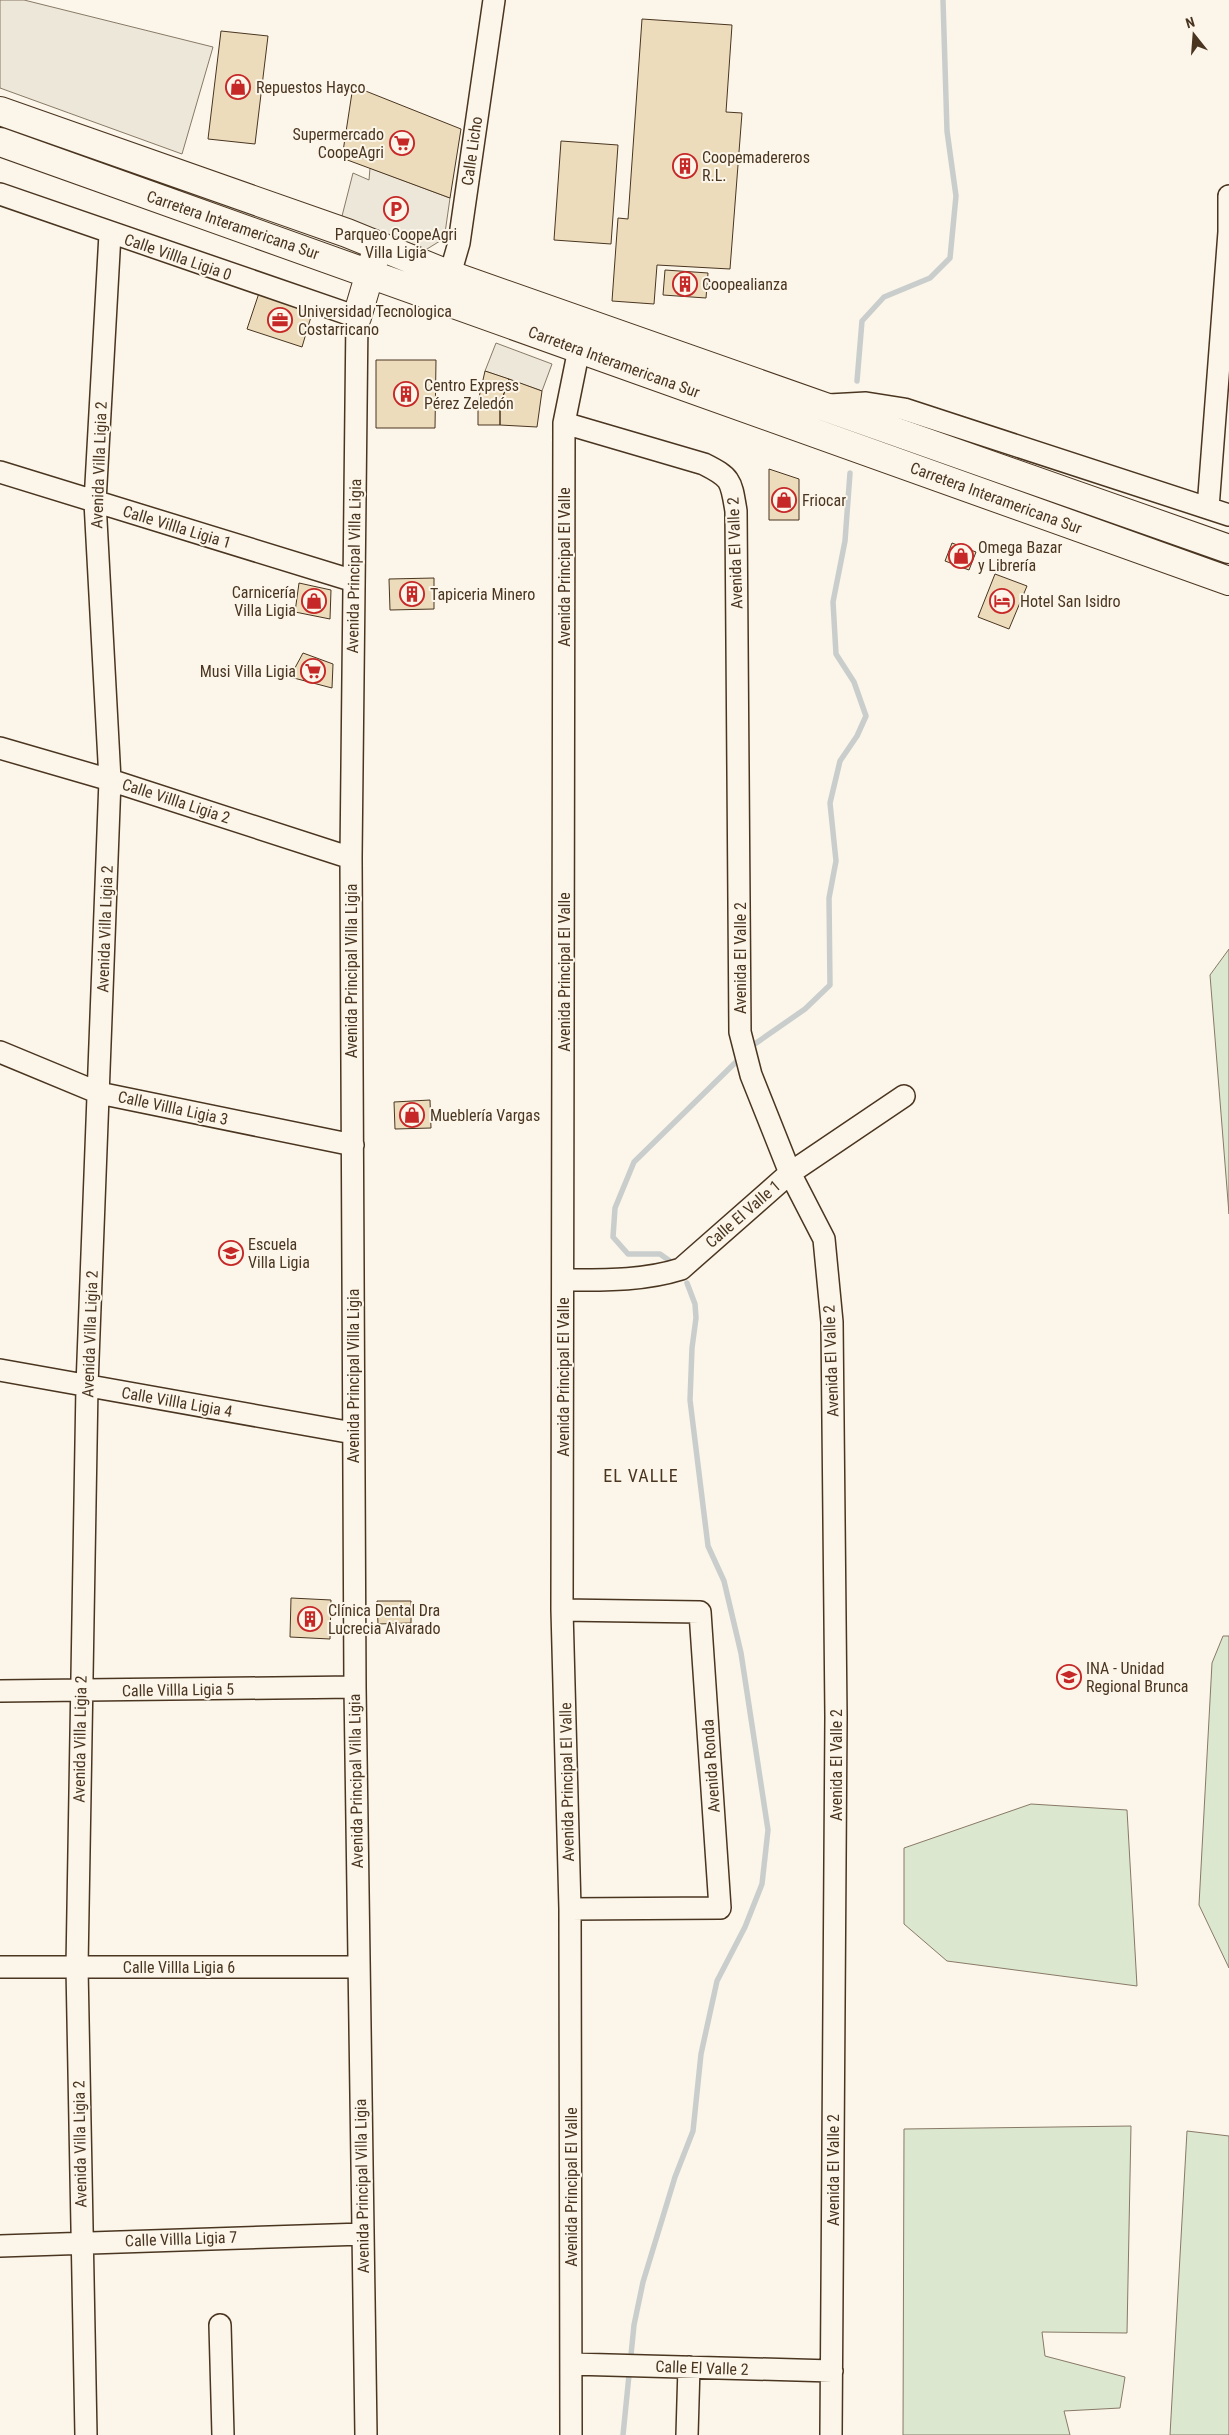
<svg xmlns="http://www.w3.org/2000/svg" width="1229" height="2435" viewBox="0 0 1229 2435" font-family="'Roboto Condensed',sans-serif">
	<style>
		.green { fill: #dce7d0; stroke: #887966 }
		.parking { fill: #ede7d9; stroke: #887966 }
		.lines { fill: none; stroke-linecap: round; stroke-linejoin: round }
		.stream { stroke: #c9cecd; stroke-width: 5.5 }
		.building { fill: #ecdcbc; stroke: #4a3520 }
		.minor-casing { stroke: #4a3520; stroke-width: 24 }
		.highway-casing { stroke: #4a3520; stroke-width: 30 }
		.minor { stroke: #fbf6e9; stroke-width: 21 }
		.highway { stroke: #fbf6e9; stroke-width: 28 }
		.labels { text-anchor: middle; dominant-baseline: central; stroke-width: 4; stroke-linejoin: round; paint-order: stroke }
		.poi-label { font-size: 16px; fill: #4a3520; stroke: #fbf6e9; text-anchor: start }
		.street-label { font-size: 16px; fill: #4a3520; stroke: #fbf6e9 }
		.neighbourhood-label { font-size: 18px; letter-spacing: 1px; fill: #4a3520; stroke: #fbf6e9 }
	</style>
	<rect width="100%" height="100%" fill="#fbf6e9"/>
	<path class="green" d="M1229,949V1214L1210,975Z
		M1223,1636H1229V1968L1199,1905L1212,1663Z
		M1031,1804L1127,1810L1137,1986L947,1961L904,1924V1848Z
		M1131,2126L1127,2333L1042,2332L1045,2356L1125,2377L1120,2408L1064,2411L1070,2435H903L904,2129Z
		M1187,2131L1229,2136V2435H1170Z"/>
	<path class="parking" d="M0,0H24L213,47L182,154L0,88Z
		M370,168L450,198L445,233L440,241L427,249L341,220L353,173L369,180Z
		M496,343L552,364L542,391L485,371Z"/>
	<g class="lines">
		<path class="stream" d="M857,381L862,321L884,297L930,278L950,258L956,196L947,131L943,0
			M749,1048L805,1009L830,985L829,898L836,861L830,803L840,761L857,736L866,716L854,682L836,654L833,602L845,541L850,473
			M674,1264L660,1254H628L613,1237L615,1208L634,1162L741,1057
			M623,2435L634,2325L643,2282L675,2177L693,2131L701,2054L717,1981L745,1927L762,1884L768,1830L741,1653L724,1581L708,1546L690,1400L692,1348L696,1318L695,1304L687,1283"/>
	</g>
	<path class="building" d="M642,19L732,25L726,112L742,113L730,269L657,265L654,304L612,301L618,218L628,219Z
		M221,31L268,36L255,144L208,139Z
		M353,86L461,129L450,198L342,158Z
		M561,141L618,145L611,244L554,240Z
		M665,270L708,273L706,298L663,295Z
		M259,293L313,310L302,347L247,329Z
		M376,360H436L435,428H376Z
		M485,371L509,379L500,405V425H478V402Z
		M509,379L542,391L537,427L500,425V405Z
		M769,469L799,479V520H769Z
		M952,543L976,552L969,570L945,561Z
		M995,574L1027,586L1009,629L978,617Z
		M434,578V609L390,610L389,579Z
		M299,583L331,590L330,619L295,612Z
		M303,653L333,664L332,688L290,677Z
		M430,1100L431,1128L395,1129L394,1102Z
		M291,1598L331,1600L330,1639L290,1637Z
		M377,1601H411V1623L378,1624Z"/>
	<g class="lines">
		<defs>
			<path id="minor" d="M0,194L357,317L351,858L355,1687L366,2435
				M446,288L459,243L494,0
				M829,405L866,403L904,409L1229,515
				M564,423L704,464C732,478 731,481 736,511L740,1032L751,1075L790,1173L824,1239L832,1322L836,1717L831,2435
				M0,472L354,581
				M1208,508L1229,232V196
				M0,748L110,780L351,858
				M0,1052L99,1093L353,1145
				M564,1280C604,1280 643,1281 681,1269L790,1173L904,1096
				M0,1370L353,1433
				M562,1610L700,1612L720,1908L570,1909
				M0,1691L355,1687
				M0,1967H359
				M0,2246L363,2234
				M220,2325L223,2435
				M572,2364L832,2371
				M86,2435L77,1967L87,1386L110,780L95,502L110,234
				M571,2435L570,1909L562,1610L564,423L582,334
				M687,2435L689,2367"/>
			<path id="highway" d="M0,111L347,233L450,275L1229,549
				M0,142L1229,581
				M357,317L375,256"/>
		</defs>
		<use href="#minor" class="minor-casing"/>
		<use href="#highway" class="highway-casing"/>
		<use href="#minor" class="minor"/>
		<use href="#highway" class="highway"/>
	</g>
	<defs>
		<symbol id="shop-ring" viewBox="-11 -11 22 22"><circle r="9.5" fill="#fbf6e9" stroke="#c62828" stroke-width="1.5"/><path d="M-5-2.5h2.3a2.7 3.5 0 0 1 5.4 0H5L5.5 6h-11ZM-1.5-2.5h3a1.5 2.3 0 0 0-3 0Z" fill="#c62828"/></symbol>
		<symbol id="supermarket-ring" viewBox="-11 -11 22 22"><circle r="9.5" fill="#fbf6e9" stroke="#c62828" stroke-width="1.5"/><path d="M-6-5.5h2.5l.6 2H6L4.5 2H-2.5L-4.4-4H-6ZM-1.5 3.2a1.3 1.3 0 1 0 .1 0ZM3 3.2a1.3 1.3 0 1 0 .1 0Z" fill="#c62828"/></symbol>
		<symbol id="building-ring" viewBox="-11 -11 22 22"><circle r="9.5" fill="#fbf6e9" stroke="#c62828" stroke-width="1.5"/><path d="M-4-6H4V6H1V3H-1V6H-4ZM-2.5-4.3h1.7v1.8h-1.7ZM.8-4.3h1.7v1.8H.8ZM-2.5-1h1.7V.8h-1.7ZM.8-1h1.7V.8H.8Z" fill="#c62828"/></symbol>
		<symbol id="parking-ring" viewBox="-11 -11 22 22"><circle r="9.5" fill="#fbf6e9" stroke="#c62828" stroke-width="1.5"/><path d="M-3.5-5.5H1a3.5 3.5 0 0 1 0 7H-1V5.5H-3.5ZM-1-3.4V-.6H.8a1.4 1.4 0 0 0 0-2.8Z" fill="#c62828"/></symbol>
		<symbol id="office-ring" viewBox="-11 -11 22 22"><circle r="9.5" fill="#fbf6e9" stroke="#c62828" stroke-width="1.5"/><path d="M-6-3h4V-5.5h4V-3h4V5H-6ZM-1-4.5V-3h2v-1.5ZM-6 0V1H6V0Z" fill="#c62828"/></symbol>
		<symbol id="hotel-ring" viewBox="-11 -11 22 22"><circle r="9.5" fill="#fbf6e9" stroke="#c62828" stroke-width="1.5"/><path d="M-6-4.5h1.5V1H6V5H4.5V3h-9V5H-6ZM-4 0a1.8 1.8 0 1 1 3.6 0ZM.5 0V-2.5h3Q6-2.5 6 0Z" fill="#c62828"/></symbol>
		<symbol id="school-ring" viewBox="-11 -11 22 22"><circle r="9.5" fill="#fbf6e9" stroke="#c62828" stroke-width="1.5"/><path d="M0-5L7-2L0 1L-7-2ZM-4 1L0 2.5L4 1V4Q0 6-4 4Z" fill="#c62828"/></symbol>
		<symbol id="university-ring" viewBox="-11 -11 22 22"><circle r="9.5" fill="#fbf6e9" stroke="#c62828" stroke-width="1.5"/><path d="M0-5L7-2L0 1L-7-2ZM-4 1L0 2.5L4 1V4Q0 6-4 4Z" fill="#c62828"/></symbol>
	</defs>
	<g fill-rule="evenodd">
		<use href="#shop-ring" x="224" y="73" width="28" height="28"/>
		<use href="#supermarket-ring" x="388" y="129" width="28" height="28"/>
		<use href="#building-ring" x="671" y="152" width="28" height="28"/>
		<use href="#parking-ring" x="382" y="195" width="28" height="28"/>
		<use href="#building-ring" x="671" y="270" width="28" height="28"/>
		<use href="#office-ring" x="266" y="306" width="28" height="28"/>
		<use href="#building-ring" x="392" y="380" width="28" height="28"/>
		<use href="#shop-ring" x="770" y="486" width="28" height="28"/>
		<use href="#shop-ring" x="947" y="542" width="28" height="28"/>
		<use href="#building-ring" x="398" y="580" width="28" height="28"/>
		<use href="#shop-ring" x="300" y="587" width="28" height="28"/>
		<use href="#hotel-ring" x="988" y="587" width="28" height="28"/>
		<use href="#supermarket-ring" x="299" y="657" width="28" height="28"/>
		<use href="#shop-ring" x="398" y="1101" width="28" height="28"/>
		<use href="#school-ring" x="217" y="1239" width="28" height="28"/>
		<use href="#building-ring" x="296" y="1605" width="28" height="28"/>
		<use href="#university-ring" x="1055" y="1663" width="28" height="28"/>
	</g>
	<g class="labels">
		<g class="poi-label">
			<text x="256" y="87">Repuestos Hayco</text>
			<text x="384" y="134" text-anchor="end">Supermercado<tspan x="384" dy="18">CoopeAgri</tspan></text>
			<text x="702" y="157">Coopemadereros<tspan x="702" dy="18">R.L.</tspan></text>
			<text x="396" y="234" text-anchor="middle">Parqueo CoopeAgri<tspan x="396" dy="18">Villa Ligia</tspan></text>
			<text x="702" y="284">Coopealianza</text>
			<text x="298" y="311">Universidad Tecnologica<tspan x="298" dy="18">Costarricano</tspan></text>
			<text x="424" y="385">Centro Express<tspan x="424" dy="18">Pérez Zeledón</tspan></text>
			<text x="802" y="500">Friocar</text>
			<text x="978" y="547">Omega Bazar<tspan x="978" dy="18">y Librería</tspan></text>
			<text x="296" y="592" text-anchor="end">Carnicería<tspan x="296" dy="18">Villa Ligia</tspan></text>
			<text x="430" y="594">Tapiceria Minero</text>
			<text x="1020" y="601">Hotel San Isidro</text>
			<text x="296" y="671" text-anchor="end">Musi Villa Ligia</text>
			<text x="430" y="1115">Mueblería Vargas</text>
			<text x="248" y="1244">Escuela<tspan x="248" dy="18">Villa Ligia</tspan></text>
			<text x="328" y="1610">Clínica Dental Dra<tspan x="328" dy="18">Lucrecia Alvarado</tspan></text>
			<text x="1086" y="1668">INA - Unidad<tspan x="1086" dy="18">Regional Brunca</tspan></text>
		</g>
		<g class="street-label">
			<text transform="translate(472 151) rotate(-82)">Calle Licho</text>
			<text transform="translate(233 225) rotate(19)">Carretera Interamericana Sur</text>
			<text transform="translate(178 257) rotate(19)">Calle Villla Ligia 0</text>
			<text transform="translate(614 362) rotate(20)">Carretera Interamericana Sur</text>
			<text transform="translate(99 465) rotate(-88)">Avenida Villa Ligia 2</text>
			<text transform="translate(996 498) rotate(20)">Carretera Interamericana Sur</text>
			<text transform="translate(177 527) rotate(17)">Calle Villla Ligia 1</text>
			<text transform="translate(735 553) rotate(-92)">Avenida El Valle 2</text>
			<text transform="translate(354 566) rotate(-89)">Avenida Principal Villa Ligia</text>
			<text transform="translate(564 567) rotate(-90)">Avenida Principal El Valle</text>
			<text transform="translate(176 801) rotate(18)">Calle Villla Ligia 2</text>
			<text transform="translate(105 929) rotate(-88)">Avenida Villa Ligia 2</text>
			<text transform="translate(740 958) rotate(-90)">Avenida El Valle 2</text>
			<text transform="translate(351 971) rotate(-90)">Avenida Principal Villa Ligia</text>
			<text transform="translate(564 972) rotate(-90)">Avenida Principal El Valle</text>
			<text transform="translate(173 1108) rotate(12)">Calle Villla Ligia 3</text>
			<text transform="translate(743 1214) rotate(-41)">Calle El Valle 1</text>
			<text transform="translate(90 1334) rotate(-88)">Avenida Villa Ligia 2</text>
			<text transform="translate(831 1361) rotate(-92)">Avenida El Valle 2</text>
			<text transform="translate(353 1376) rotate(-90)">Avenida Principal Villa Ligia</text>
			<text transform="translate(563 1377) rotate(-90)">Avenida Principal El Valle</text>
			<text transform="translate(177 1402) rotate(10)">Calle Villla Ligia 4</text>
			<text transform="translate(178 1690) rotate(-1)">Calle Villla Ligia 5</text>
			<text transform="translate(80 1739) rotate(-89)">Avenida Villa Ligia 2</text>
			<text transform="translate(836 1765) rotate(-90)">Avenida El Valle 2</text>
			<text transform="translate(711 1766) rotate(-94)">Avenida Ronda</text>
			<text transform="translate(356 1781) rotate(-91)">Avenida Principal Villa Ligia</text>
			<text transform="translate(567 1782) rotate(-91)">Avenida Principal El Valle</text>
			<text x="179" y="1967">Calle Villla Ligia 6</text>
			<text transform="translate(80 2144) rotate(-91)">Avenida Villa Ligia 2</text>
			<text transform="translate(833 2170) rotate(-90)">Avenida El Valle 2</text>
			<text transform="translate(362 2186) rotate(-91)">Avenida Principal Villa Ligia</text>
			<text transform="translate(571 2187) rotate(-90)">Avenida Principal El Valle</text>
			<text transform="translate(181 2239) rotate(-2)">Calle Villla Ligia 7</text>
			<text transform="translate(702 2368) rotate(2)">Calle El Valle 2</text>
		</g>
		<g class="neighbourhood-label">
			<text x="641" y="1475">EL VALLE</text>
		</g>
	</g>
	<g transform="translate(1194 35) rotate(343)" stroke="#fbf6e9" stroke-width="4" paint-order="stroke">
	<path d="M0-4L9 19L0 12L-9 19Z" fill="#4a3520"/>
	<text y="-8" font-size="14" font-weight="bold" text-anchor="middle" fill="#4a3520">N</text>
	</g>
</svg>
